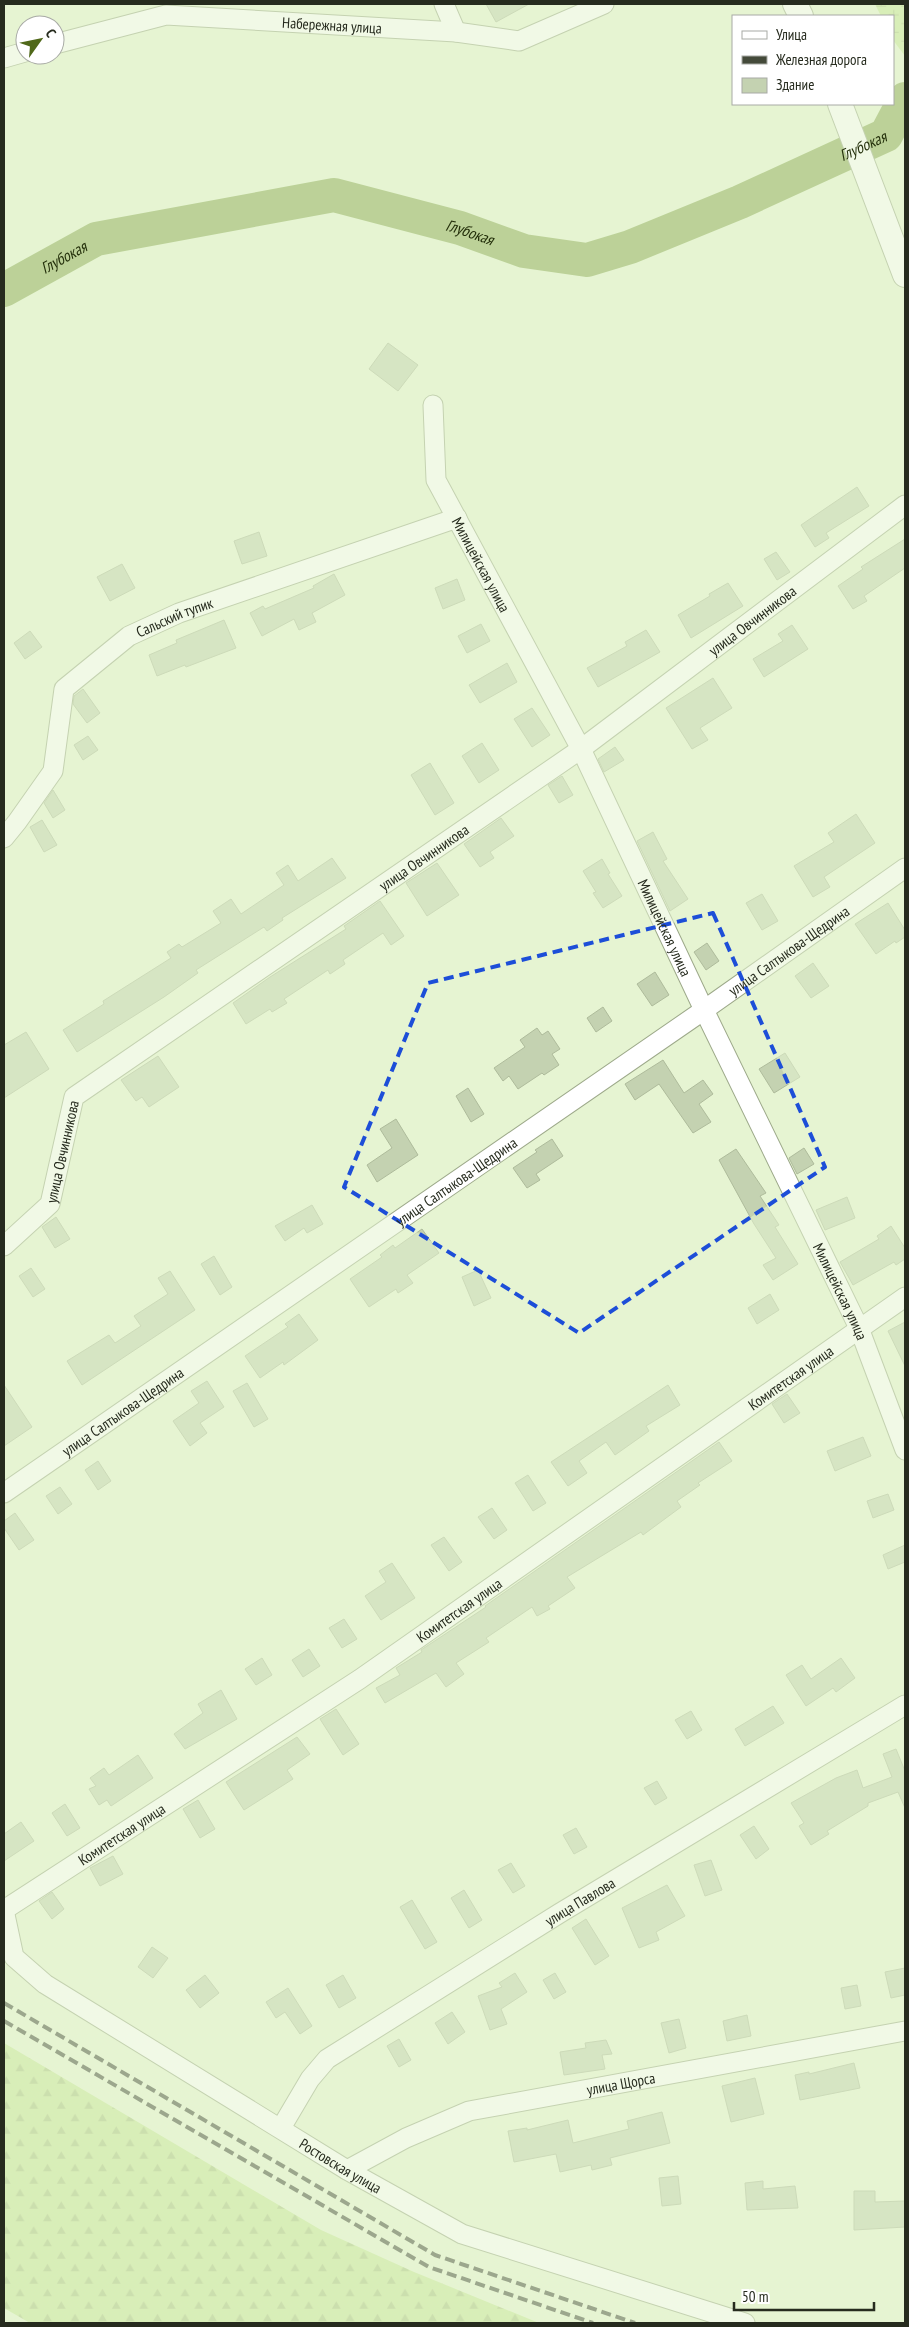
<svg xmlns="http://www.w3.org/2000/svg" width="909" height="2327" viewBox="0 0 909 2327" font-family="'PT Sans Narrow',sans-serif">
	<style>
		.forest { fill: url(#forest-firs) }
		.wetland { fill: url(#wetland-marsh) }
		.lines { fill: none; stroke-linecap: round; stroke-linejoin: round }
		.river { stroke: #89a752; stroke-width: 34 }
		.building { fill: #c4d2b1; stroke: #aebb9b }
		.minor-casing { stroke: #9da98a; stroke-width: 21 }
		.major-casing { stroke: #9da98a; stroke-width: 26 }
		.minor { stroke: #fff; stroke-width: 19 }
		.major { stroke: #fff; stroke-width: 24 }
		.rail { stroke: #444a3a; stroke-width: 4; stroke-dasharray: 10 5; stroke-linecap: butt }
		.marked { fill: none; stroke: #1d4ed8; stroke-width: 4; stroke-dasharray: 10 6; stroke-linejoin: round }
		.labels { text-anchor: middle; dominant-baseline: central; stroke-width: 4.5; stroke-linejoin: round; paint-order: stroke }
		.street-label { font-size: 15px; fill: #262b1e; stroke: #fff }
		.water-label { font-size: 16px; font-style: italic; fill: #24300b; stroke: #fff }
	</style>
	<defs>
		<pattern id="forest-firs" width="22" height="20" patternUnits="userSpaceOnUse" patternTransform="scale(1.25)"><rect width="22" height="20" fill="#c8e699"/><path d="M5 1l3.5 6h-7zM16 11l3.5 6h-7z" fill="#acc583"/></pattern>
		<pattern id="wetland-marsh" width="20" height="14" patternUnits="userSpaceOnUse" patternTransform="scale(1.25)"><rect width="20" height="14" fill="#c8e699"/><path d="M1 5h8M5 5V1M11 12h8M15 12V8" fill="none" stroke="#acc583"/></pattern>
	</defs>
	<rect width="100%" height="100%" fill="#e6f4d2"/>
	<path class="forest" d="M4,2043L321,2230L414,2272L539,2323H30L4,2308Z"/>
	<path class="wetland" d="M875,4H905V56L893,40V16H881Z"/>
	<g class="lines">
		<path class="river" id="s1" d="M4,290L96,239L334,195L460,228L524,251L587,260L630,247L740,202L886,135L905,99"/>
	</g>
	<path class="building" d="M486,4H529L496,22Z
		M388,343L418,365L398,391L369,369Z
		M857,487L869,506L826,533L829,538L815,547L801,525Z
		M259,532L267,556L242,564L234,541Z
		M905,539V568L864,596L867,601L853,609L838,586L863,569L861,567Z
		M776,552L790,572L777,580L764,559Z
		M122,564L135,588L110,601L97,577Z
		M334,574L345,595L312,613L316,622L299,630L294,619L262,636L250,613L263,606L265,609L314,588L313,586Z
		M457,579L465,600L443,609L435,588Z
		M728,583L743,606L691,638L678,615L710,596L709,594Z
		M224,620L236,648L186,667L185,665L157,676L149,655L177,643L176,640Z
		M481,624L490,641L467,653L458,636Z
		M792,625L808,649L764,677L753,659L783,641L778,634Z
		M646,630L660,652L598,687L587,668L627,646L625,642Z
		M30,631L42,647L25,659L14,643Z
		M507,663L517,682L480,703L469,685Z
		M713,678L732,708L700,728L708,740L692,749L666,708Z
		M83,689L100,713L87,723L73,704L74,696Z
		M532,708L550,735L532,747L514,719Z
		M88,736L98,750L83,760L74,745Z
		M482,743L499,770L479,783L462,756Z
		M615,747L624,760L604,772L598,759Z
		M430,763L454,803L435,815L411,775Z
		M562,776L573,795L559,803L548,785Z
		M53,790L65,810L53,818L44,803Z
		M856,814L875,843L824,877L830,887L813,897L794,866L834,842L828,833Z
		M501,818L514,836L490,852L494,858L480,867L464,844Z
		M42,820L57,845L44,852L30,827Z
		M653,832L667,859L663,861L688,899L670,911L637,841Z
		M332,858L346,878L282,918L283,920L267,931L264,927L196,970L198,973L164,997L77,1052L63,1030L104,1004L103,1001L171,958L167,952L179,944L182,947L221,923L213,911L231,899L241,914L284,885L276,873L288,865L298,881Z
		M602,859L610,873L608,874L622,896L603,908L593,893L596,892L583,871Z
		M437,863L459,895L427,916L406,883Z
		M762,894L778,921L762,930L746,903Z
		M380,901L404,936L391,945L383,933L343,960L345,964L330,974L328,970L284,999L287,1003L272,1012L270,1009L246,1024L233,1003L270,977L346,929L344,926Z
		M888,903L905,930V937L896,943L895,941L876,954L855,924Z
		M707,943L719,961L706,970L694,952Z
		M813,963L829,986L811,998L795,976Z
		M655,972L669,995L652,1006L637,984Z
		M603,1007L612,1021L596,1032L587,1018Z
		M537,1028L542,1035L548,1031L560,1049L552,1054L559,1065L544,1075L542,1073L518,1089L509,1076L503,1081L494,1068L525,1047L520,1040Z
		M26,1032L49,1069L4,1098V1045Z
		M785,1053L800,1077L774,1093L759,1069Z
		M158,1056L179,1087L149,1107L142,1097L136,1101L121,1080Z
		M663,1060L684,1093L703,1080L713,1094L699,1104L711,1122L693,1133L659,1084L635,1100L625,1084Z
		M468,1088L484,1114L471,1122L456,1096Z
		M396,1119L418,1155L377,1182L367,1165L392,1148L380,1129Z
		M552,1139L563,1156L536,1174L540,1180L527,1188L513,1168L537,1152L535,1150Z
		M804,1148L814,1164L797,1174L789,1158Z
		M736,1149L766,1193L760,1196L779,1225L775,1227L798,1264L773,1280L763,1265L776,1258L754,1224L719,1160Z
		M847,1197L855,1218L825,1230L816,1210Z
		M312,1205L323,1224L307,1233L304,1228L285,1241L275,1226Z
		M56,1217L70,1239L55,1248L42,1227Z
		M891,1226L905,1248V1259L896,1265L894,1262L853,1285L840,1262L879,1239L877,1236Z
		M422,1229L439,1253L407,1275L413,1283L398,1293L396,1289L369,1307L350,1279L382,1257L380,1255L393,1245L395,1248Z
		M214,1256L232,1287L220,1295L201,1264Z
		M31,1268L45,1289L33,1297L19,1276Z
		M478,1270L491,1298L474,1306L462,1277Z
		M170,1271L195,1310L82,1385L67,1361L109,1335L115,1343L141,1326L134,1316L168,1294L158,1278Z
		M770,1294L779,1310L757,1324L748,1308Z
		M299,1314L318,1340L284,1365L283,1362L260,1378L245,1356L288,1327L285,1324Z
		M905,1322V1366L888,1331Z
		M207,1381L224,1407L200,1423L207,1433L190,1446L173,1421L199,1403L191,1391Z
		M247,1383L268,1419L254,1427L233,1391Z
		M4,1385L32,1427L4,1446Z
		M668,1385L680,1405L646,1426L649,1431L615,1455L606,1442L579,1461L587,1473L568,1486L551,1462Z
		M787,1394L800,1413L784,1423L772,1404Z
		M863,1437L871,1456L835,1471L827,1451Z
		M719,1442L732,1461L698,1483L700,1485L677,1501L681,1507L643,1535L641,1532L567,1577L575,1588L548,1606L550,1609L537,1616L532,1607L486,1638L489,1642L456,1663L464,1674L446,1687L436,1673L385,1703L376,1688L400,1675L396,1668L422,1652L421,1650L486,1607L485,1606Z
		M98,1461L111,1481L98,1490L85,1470Z
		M528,1475L546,1503L533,1511L515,1483Z
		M60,1487L72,1504L58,1514L46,1496Z
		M888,1494L894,1510L873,1518L867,1501Z
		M492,1508L507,1530L494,1539L478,1517Z
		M15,1513L34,1540L19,1550L4,1528V1521Z
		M444,1537L462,1562L449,1571L431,1545Z
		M905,1545V1562L888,1569L883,1555Z
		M392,1563L415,1598L381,1620L365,1596L386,1582L379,1571Z
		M344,1619L357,1639L342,1648L329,1628Z
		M309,1649L320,1666L303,1677L292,1660Z
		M262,1658L272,1675L256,1685L245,1669Z
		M841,1658L855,1678L836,1692L833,1688L806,1706L786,1675L802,1665L811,1679Z
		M221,1690L237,1719L185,1749L174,1734L203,1713L198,1704Z
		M773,1706L784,1723L745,1746L735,1729Z
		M336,1709L359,1744L343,1755L320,1719Z
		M691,1711L702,1730L687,1739L675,1720Z
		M297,1737L310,1754L287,1770L293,1779L244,1810L226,1782Z
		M896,1749L905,1771V1808L898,1792L868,1803V1806L827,1831L829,1834L811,1845L799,1826L804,1823L791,1803L836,1778L857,1770L863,1788L892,1777L883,1754Z
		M138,1755L153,1778L111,1806L107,1800L99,1805L89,1789L96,1786L90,1778L104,1768L109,1775Z
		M657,1781L667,1798L655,1805L644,1788Z
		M198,1800L215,1829L200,1838L183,1809Z
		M65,1804L80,1828L67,1836L52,1813Z
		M21,1822L34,1841L4,1861V1834Z
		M754,1826L769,1849L756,1859L740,1835Z
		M576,1828L587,1847L574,1854L563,1835Z
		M113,1856L123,1874L100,1886L90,1868Z
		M711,1860L722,1890L705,1896L694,1865Z
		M511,1863L525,1886L513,1893L498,1870Z
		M667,1885L685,1916L656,1932L659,1940L639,1948L622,1908Z
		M464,1890L482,1920L469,1928L451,1898Z
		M52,1892L64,1909L52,1919L39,1901Z
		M412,1900L437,1942L425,1949L400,1907Z
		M586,1919L609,1956L595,1965L572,1928Z
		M152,1947L168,1958L153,1978L138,1967Z
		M905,1968V1995L891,1998L885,1972Z
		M515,1973L527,1992L501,2009L507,2024L490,2030L478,1996L502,1987L499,1983Z
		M555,1973L566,1992L554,1999L543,1980Z
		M205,1975L219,1993L200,2008L186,1990Z
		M343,1975L356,1998L339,2008L326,1985Z
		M857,1985L861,2006L845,2009L841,1988Z
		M288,1988L312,2026L300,2034L285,2012L276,2018L266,2002Z
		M452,2012L465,2032L448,2044L435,2023Z
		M747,2015L751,2036L727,2041L723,2021Z
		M679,2019L686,2048L669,2053L661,2023Z
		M399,2039L411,2060L399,2067L387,2046Z
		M606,2040L612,2054L602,2055L605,2069L564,2075L560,2052L586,2048L585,2043Z
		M854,2063L860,2088L800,2100L795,2075L809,2072V2074Z
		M755,2078L764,2114L731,2122L722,2086Z
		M662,2112L670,2143L610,2158L612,2165L592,2170L591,2165L560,2172L556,2154L514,2162L508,2131L527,2128V2130L568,2120L573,2143L629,2129L627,2121Z
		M678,2176L681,2204L662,2206L659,2178Z
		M763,2181V2189L795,2186L798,2208L747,2210L745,2183Z
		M854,2191H875V2202L905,2201V2227L854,2230Z"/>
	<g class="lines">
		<defs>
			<g id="minor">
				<path d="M444,4L456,32"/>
				<path id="s2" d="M55,44L166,15L456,32L519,41L604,4"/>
				<path d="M4,58L25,52"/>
				<path id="s3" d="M433,405L436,480L581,749L704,1010L859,1328L905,1450"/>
				<path id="s4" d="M4,838L17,822L53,771L64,689L129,636L179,613L457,518"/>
				<path id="s5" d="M4,1246L50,1204L74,1097L581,749L905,505"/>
				<path id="s6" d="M4,1493L704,1010L905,868"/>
				<path id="s7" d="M4,1910L360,1679L905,1297"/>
				<path id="s8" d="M4,1910L14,1957L45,1984L347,2170L462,2234L745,2323"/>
				<path id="s9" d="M281,2128L310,2079L327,2059L560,1913L905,1705"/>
				<path id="s10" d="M347,2170L406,2138L469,2111L905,2031"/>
			</g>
			<path id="major" d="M795,4L801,16
				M840,104L905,275"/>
		</defs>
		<use href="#minor" class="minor-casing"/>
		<use href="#major" class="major-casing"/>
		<use href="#minor" class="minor"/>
		<use href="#major" class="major"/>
		<path class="rail" d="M4,2003L435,2255L635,2323
			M4,2021L429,2267L593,2323"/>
	</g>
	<path d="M0 0H909V2327H0ZM713,913L825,1167L579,1333L344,1187L428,983Z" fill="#e6f4d2" fill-opacity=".55" fill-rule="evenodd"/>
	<path class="marked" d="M713,913L825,1167L579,1333L344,1187L428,983Z"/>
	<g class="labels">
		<g class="street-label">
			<text stroke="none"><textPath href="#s2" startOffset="281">Набережная улица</textPath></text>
			<text stroke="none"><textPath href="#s3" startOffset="171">Милицейская улица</textPath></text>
			<text stroke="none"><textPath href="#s4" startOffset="299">Сальский тупик</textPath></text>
			<text stroke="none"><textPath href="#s5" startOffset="1001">улица Овчинникова</textPath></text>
			<text stroke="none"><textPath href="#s5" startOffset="596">улица Овчинникова</textPath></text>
			<text stroke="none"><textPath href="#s3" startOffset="578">Милицейская улица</textPath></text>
			<text stroke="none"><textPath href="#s6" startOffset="954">улица Салтыкова-Щедрина</textPath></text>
			<text stroke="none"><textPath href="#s5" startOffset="116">улица Овчинникова</textPath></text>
			<text stroke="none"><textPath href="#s6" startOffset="549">улица Салтыкова-Щедрина</textPath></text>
			<text stroke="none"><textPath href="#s3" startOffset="982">Милицейская улица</textPath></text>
			<text stroke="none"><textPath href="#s7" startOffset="950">Комитетская улица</textPath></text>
			<text stroke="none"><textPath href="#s6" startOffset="144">улица Салтыкова-Щедрина</textPath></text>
			<text stroke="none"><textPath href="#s7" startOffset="545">Комитетская улица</textPath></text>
			<text stroke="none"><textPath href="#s7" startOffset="140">Комитетская улица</textPath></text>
			<text stroke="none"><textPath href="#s9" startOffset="381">улица Павлова</textPath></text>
			<text stroke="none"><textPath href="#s10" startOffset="290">улица Щорса</textPath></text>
			<text stroke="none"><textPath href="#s8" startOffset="436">Ростовская улица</textPath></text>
		</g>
		<g class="water-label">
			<text stroke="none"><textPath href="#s1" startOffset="908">Глубокая</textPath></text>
			<text stroke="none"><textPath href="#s1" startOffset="488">Глубокая</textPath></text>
			<text stroke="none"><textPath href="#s1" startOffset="68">Глубокая</textPath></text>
		</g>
	</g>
	<rect width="909" height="2327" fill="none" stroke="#262b1e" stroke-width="10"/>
	<rect x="732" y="15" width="162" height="90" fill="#ffffff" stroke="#a8aaa5"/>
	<rect x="742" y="31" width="25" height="8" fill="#ffffff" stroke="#a8aaa5"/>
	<text x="776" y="40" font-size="15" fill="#262b1e">Улица</text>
	<rect x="742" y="56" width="25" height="8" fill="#444a3a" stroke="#a8aaa5"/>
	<text x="776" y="65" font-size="15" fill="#262b1e">Железная дорога</text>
	<rect x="742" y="78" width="25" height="15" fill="#c4d2b1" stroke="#a8aaa5"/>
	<text x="776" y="90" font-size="15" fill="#262b1e">Здание</text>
	<g transform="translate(40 40) rotate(57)"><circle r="24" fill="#ffffff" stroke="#a8aaa5"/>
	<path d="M0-4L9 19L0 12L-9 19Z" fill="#506819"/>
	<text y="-8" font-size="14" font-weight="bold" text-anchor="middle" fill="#262b1e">С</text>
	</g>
	<path d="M734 2302v8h140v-8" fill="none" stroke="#262b1e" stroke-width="2.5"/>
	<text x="742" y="2302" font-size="15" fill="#262b1e" stroke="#ffffff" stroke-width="4" paint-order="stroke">50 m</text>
</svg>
